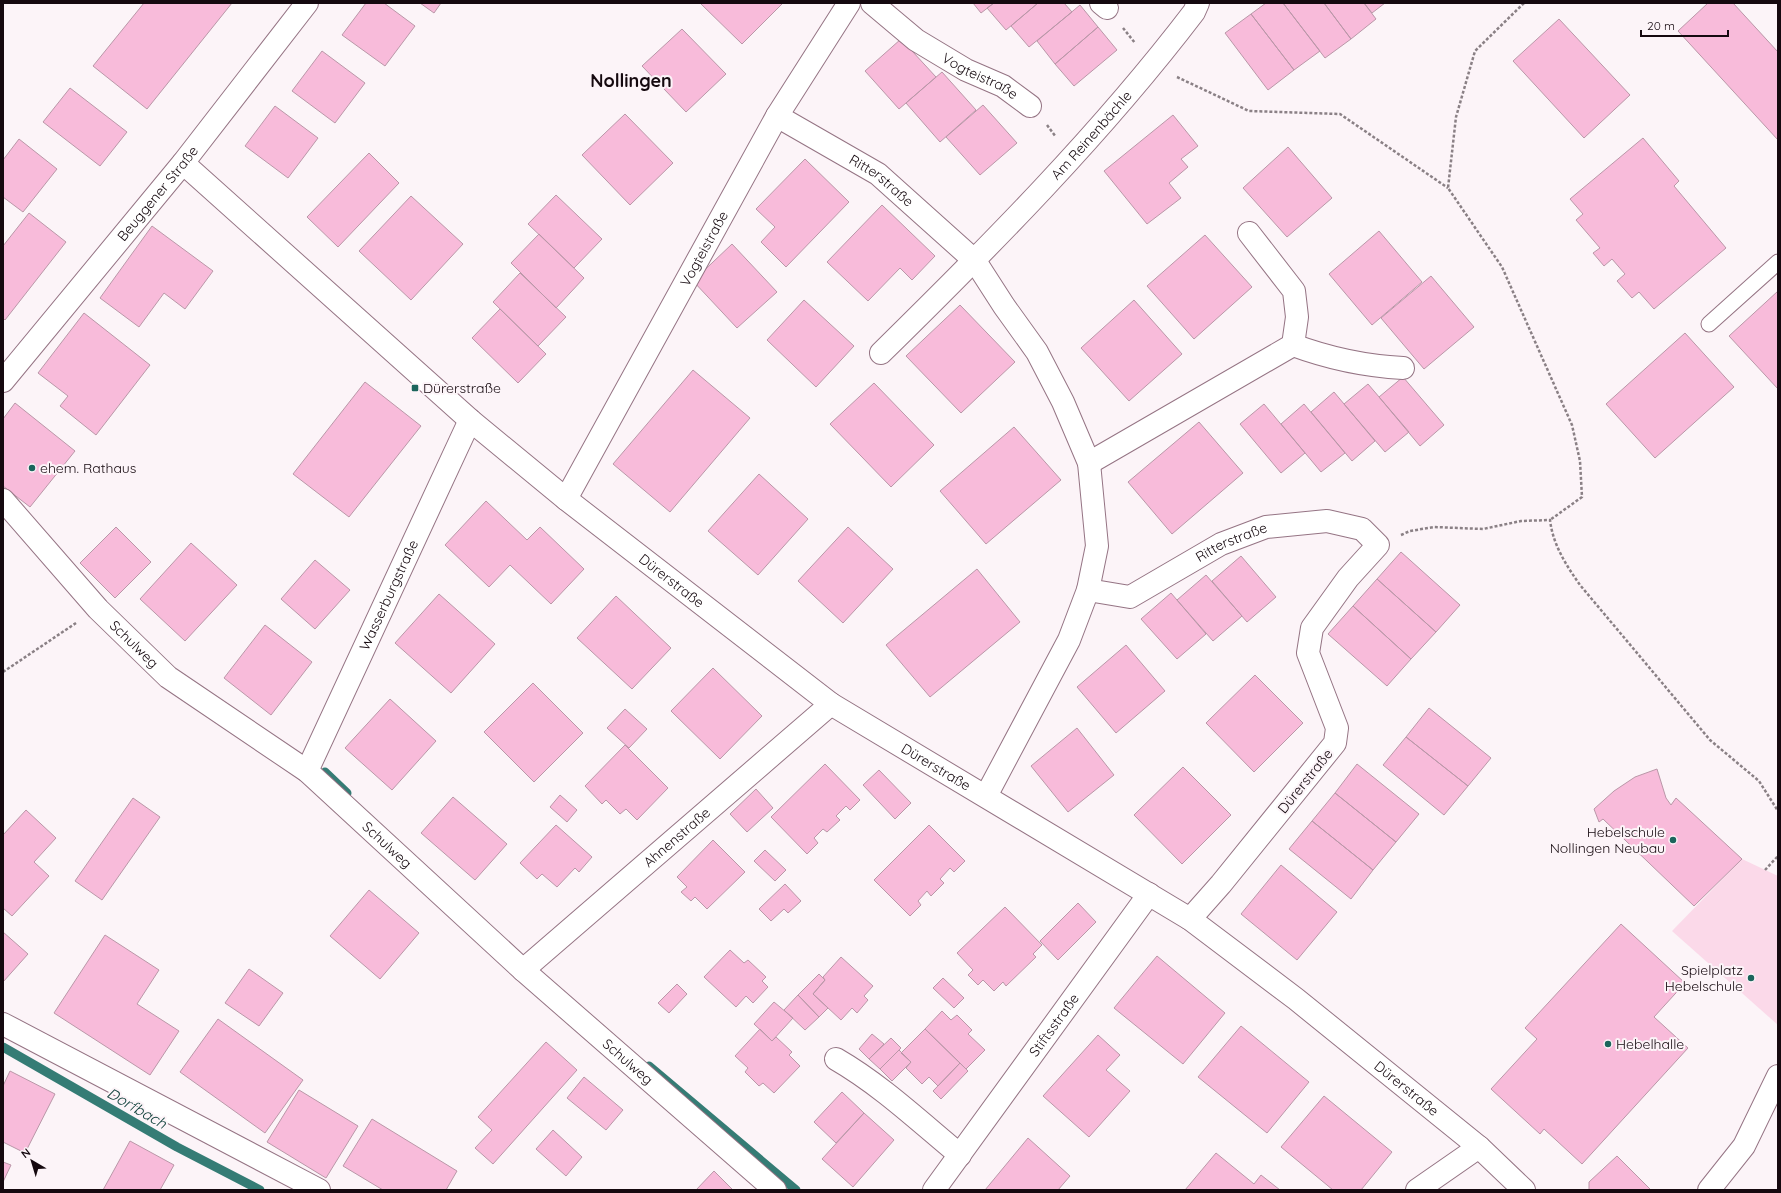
<svg xmlns="http://www.w3.org/2000/svg" width="1781" height="1193" viewBox="0 0 1781 1193" font-family="Quicksand,sans-serif">
	<style>
		.green { fill: #fbd9e9 }
		.lines { fill: none; stroke-linecap: round; stroke-linejoin: round }
		.stream { stroke: #357c75; stroke-width: 9 }
		.building { fill: #f8bbda; stroke: #ba97a8 }
		.service-casing { stroke: #957484; stroke-width: 17 }
		.minor-casing { stroke: #957484; stroke-width: 24 }
		.tertiary-casing { stroke: #957484; stroke-width: 24 }
		.path { stroke: #8a8085; stroke-width: 2.5; stroke-dasharray: 3 2; stroke-linecap: butt }
		.service { stroke: #fff; stroke-width: 15 }
		.minor { stroke: #fff; stroke-width: 22 }
		.tertiary { stroke: #fff; stroke-width: 22 }
		.poi-dot { fill: #1b655c; stroke: #fcf4f8; stroke-width: 1.5 }
		.labels { text-anchor: middle; dominant-baseline: central; stroke-width: 4; stroke-linejoin: round; paint-order: stroke }
		.street-label { font-size: 14px; fill: #15090f; stroke: #fcf4f8 }
		.poi-label { font-size: 14px; fill: #15090f; stroke: #fcf4f8; text-anchor: start }
		.water-label { font-size: 15px; font-style: italic; fill: #0a3c36; stroke: #fcf4f8 }
		.district-label { font-size: 18px; font-weight: bold; fill: #15090f; stroke: #fcf4f8 }
	</style>
	<rect width="100%" height="100%" fill="#fcf4f8"/>
	<path class="green" d="M1742,859L1778,876V1025L1672,931Z"/>
	<g class="lines">
		<path class="stream" d="M325,772L347,793
			M3,1047L177,1147L260,1190
			M649,1066L796,1190"/>
	</g>
	<path class="building" d="M144,3H232L147,109L93,66Z
		M366,3H384L415,26L385,66L342,35Z
		M420,3H441L434,13Z
		M700,3H783L742,44Z
		M973,3H994L981,13Z
		M994,3H1038L1006,30L987,8Z
		M1038,3H1064L1072,12L1029,47L1011,26Z
		M1266,3H1283L1320,51L1294,70L1251,14Z
		M1283,3H1324L1351,39L1325,58Z
		M1324,3H1364L1376,19L1351,39Z
		M1364,3H1385L1372,13Z
		M1708,3H1733L1778,52V140L1678,31Z
		M1080,5L1098,27L1055,64L1037,41Z
		M1251,14L1294,70L1268,90L1225,33Z
		M1559,19L1630,95L1584,138L1513,61Z
		M1098,27L1117,50L1074,86L1055,64Z
		M682,29L726,74L686,112L642,66Z
		M901,39L936,77L899,109L865,71Z
		M322,51L365,83L335,123L292,91Z
		M942,72L976,110L940,142L906,103Z
		M70,88L127,132L100,166L43,122Z
		M983,105L1017,143L980,175L946,137Z
		M275,106L318,138L288,178L245,146Z
		M625,114L673,163L630,205L582,155Z
		M1173,115L1198,146L1181,159L1188,167L1169,183L1181,198L1147,224L1104,171Z
		M1643,138L1679,181L1674,186L1726,248L1654,309L1639,292L1632,298L1617,281L1625,274L1612,259L1604,266L1593,253L1600,248L1576,220L1583,214L1570,199Z
		M19,139L57,169L23,212L3,197V160Z
		M1288,147L1332,198L1287,237L1243,188Z
		M369,153L399,183L338,247L307,217Z
		M805,159L849,202L786,267L761,242L775,227L756,209Z
		M556,195L602,239L574,268L528,224Z
		M411,196L463,244L411,300L359,251Z
		M882,205L935,256L912,280L900,268L868,301L827,262Z
		M29,213L66,242L5,320L3,318V246Z
		M152,226L213,271L185,309L164,293L139,327L100,298Z
		M1379,231L1422,282L1372,325L1329,274Z
		M539,234L584,278L556,308L511,263Z
		M1205,235L1252,287L1194,339L1147,286Z
		M732,244L777,292L737,328L693,281Z
		M520,273L566,317L538,346L493,302Z
		M1431,276L1474,327L1424,369L1381,318Z
		M1778,291V389L1729,336Z
		M804,300L854,346L816,387L767,340Z
		M1134,300L1182,354L1129,401L1081,348Z
		M960,305L1015,362L961,413L906,356Z
		M500,309L546,354L518,383L472,338Z
		M84,313L150,365L96,435L60,406L68,396L38,373Z
		M1685,333L1734,387L1655,458L1606,404Z
		M693,370L750,418L670,512L613,464Z
		M1403,377L1444,425L1420,446L1379,397Z
		M365,382L421,426L349,517L293,474Z
		M874,383L934,445L891,487L830,424Z
		M1368,384L1409,432L1385,452L1344,404Z
		M1334,392L1375,441L1352,461L1311,412Z
		M15,403L75,451L30,507L3,486V419Z
		M1264,404L1305,453L1281,473L1240,424Z
		M1304,404L1345,453L1321,472L1281,424Z
		M1199,422L1243,473L1172,534L1128,482Z
		M1014,427L1061,480L986,544L940,491Z
		M759,474L808,519L758,575L708,531Z
		M486,501L527,540L540,527L584,569L551,604L510,565L489,587L445,545Z
		M116,527L151,562L115,598L80,563Z
		M848,527L893,569L843,623L798,581Z
		M191,543L237,585L185,641L140,599Z
		M1401,552L1460,605L1436,632L1377,579Z
		M1241,556L1276,597L1247,622L1212,581Z
		M315,560L350,590L315,629L281,599Z
		M977,569L1020,622L930,697L886,645Z
		M1206,575L1242,616L1213,641L1177,600Z
		M1377,579L1436,632L1411,659L1353,606Z
		M1171,593L1206,634L1177,659L1141,619Z
		M439,594L495,644L451,693L395,643Z
		M616,596L671,648L632,689L577,638Z
		M1353,606L1411,659L1387,686L1328,634Z
		M265,625L312,662L271,715L224,678Z
		M1126,645L1165,691L1116,733L1077,687Z
		M713,668L762,716L720,759L671,711Z
		M1255,675L1303,723L1254,772L1206,723Z
		M533,683L583,733L534,782L484,732Z
		M390,699L436,741L392,790L345,748Z
		M1429,708L1491,758L1468,786L1406,737Z
		M625,709L647,729L629,748L607,728Z
		M1077,728L1114,775L1068,812L1031,766Z
		M1406,737L1468,786L1444,815L1383,765Z
		M625,745L668,788L637,820L626,809L620,814L606,800L602,804L585,786Z
		M825,764L860,800L850,810L846,806L836,816L840,820L827,832L823,829L814,838L818,843L807,854L771,817Z
		M1357,764L1419,814L1396,842L1335,793Z
		M1183,767L1231,815L1182,864L1134,815Z
		M1657,769L1666,798L1671,805L1676,798L1742,859L1694,906L1603,819L1599,822L1594,809L1614,791L1635,777Z
		M879,770L911,803L895,819L863,785Z
		M756,789L773,808L747,832L730,814Z
		M1335,793L1396,842L1373,870L1312,821Z
		M560,795L577,810L567,822L550,807Z
		M453,797L507,844L475,880L421,833Z
		M133,798L160,817L102,900L75,881Z
		M26,810L56,838L34,862L49,876L12,916L3,908V835Z
		M1312,821L1373,870L1351,899L1289,849Z
		M556,825L592,857L579,872L575,868L557,887L542,874L537,879L520,863Z
		M929,825L965,861L954,872L950,868L940,879L944,883L931,896L927,891L918,901L921,905L910,916L874,880Z
		M713,840L745,872L707,909L695,897L691,901L681,892L687,887L677,877Z
		M765,850L786,870L775,881L754,861Z
		M1281,865L1337,912L1297,960L1241,914Z
		M785,884L801,901L788,913L784,909L771,921L759,909Z
		M369,890L419,933L380,979L330,936Z
		M1078,903L1096,922L1058,960L1040,941Z
		M1005,907L1042,945L1033,954L1036,957L1006,986L1003,982L994,991L983,980L978,985L968,975L973,970L957,953Z
		M1621,924L1685,983L1654,1017L1688,1048L1582,1164L1544,1129L1540,1134L1491,1089L1537,1039L1525,1028Z
		M3,932L28,954L3,982Z
		M105,935L159,970L137,1004L179,1031L150,1075L54,1013Z
		M730,950L744,963L748,960L766,977L762,981L768,987L753,1003L746,996L736,1007L704,977Z
		M1157,956L1225,1013L1183,1064L1114,1008Z
		M841,957L873,986L864,996L868,1000L857,1013L852,1008L841,1020L813,994L825,980L823,977Z
		M249,969L283,993L259,1026L225,1003Z
		M819,974L825,980L813,994L828,1008L819,1017L798,995Z
		M943,978L964,998L954,1008L933,988Z
		M677,984L687,994L669,1013L658,1003Z
		M798,995L819,1017L805,1030L784,1010Z
		M774,1002L793,1018L772,1041L754,1024Z
		M942,1011L951,1020L957,1015L972,1030L968,1034L985,1050L966,1069L925,1029Z
		M218,1019L303,1080L265,1133L180,1072Z
		M1241,1026L1309,1082L1267,1133L1198,1077Z
		M760,1029L772,1041L776,1037L792,1052L789,1055L800,1066L774,1093L763,1083L759,1086L745,1072L748,1068L735,1056Z
		M925,1029L960,1063L938,1086L929,1077L922,1084L906,1068L911,1062L901,1053Z
		M872,1034L884,1044L869,1059L859,1049Z
		M1098,1035L1120,1055L1106,1070L1130,1091L1089,1137L1043,1096Z
		M891,1038L901,1048L880,1069L869,1059Z
		M546,1042L577,1070L493,1164L475,1148L492,1130L478,1117Z
		M899,1050L911,1062L892,1081L880,1069Z
		M960,1063L968,1071L941,1099L933,1091Z
		M10,1071L55,1094L25,1153L3,1142V1086Z
		M584,1077L623,1110L606,1130L567,1098Z
		M299,1090L358,1126L326,1178L267,1142Z
		M842,1092L864,1113L836,1143L814,1122Z
		M1324,1096L1392,1152L1361,1190H1333L1281,1147Z
		M864,1113L894,1140L853,1187L822,1159Z
		M372,1119L457,1171L446,1190H383L343,1166Z
		M553,1130L582,1157L566,1176L536,1149Z
		M1028,1138L1070,1176L1058,1190H985Z
		M130,1141L174,1165L160,1190H103Z
		M1216,1153L1254,1184L1261,1175L1280,1190H1185Z
		M1617,1156L1651,1190H1589V1182Z
		M3,1162L11,1165L3,1182Z
		M714,1171L733,1190H696Z"/>
	<g class="lines">
		<defs>
			<path id="service" d="M1709,324L1778,262"/>
			<g id="minor">
				<path id="s1" d="M872,3L916,40L966,70L1003,86L1030,106"/>
				<path d="M1101,3L1107,8"/>
				<path id="s2" d="M777,116L878,174L975,261L1004,306L1037,352L1063,402L1089,463L1097,546L1088,590L1069,640L986,796"/>
				<path id="s3" d="M183,163L470,420L566,499L831,704L1190,919L1296,999L1479,1147L1524,1190"/>
				<path d="M1249,233L1294,291L1297,317L1293,345C1328,358 1365,366 1403,368"/>
				<path id="s4" d="M881,353C990,246 1101,134 1194,12L1198,3"/>
				<path d="M1089,463L1293,345"/>
				<path id="s5" d="M566,499L777,116L849,3"/>
				<path id="s6" d="M3,500L98,609L168,677L307,771L523,970L775,1190"/>
				<path id="s7" d="M1088,590L1130,597L1221,544L1266,527L1327,521L1362,529L1378,545L1348,578L1312,628L1308,653L1337,728L1335,743L1221,884L1190,919"/>
				<path id="s8" d="M307,771L470,420"/>
				<path id="s9" d="M523,970L831,704"/>
				<path d="M3,1024L319,1190"/>
				<path d="M836,1059C881,1085 920,1122 960,1155"/>
				<path id="s10" d="M934,1190L1149,894"/>
				<path d="M1417,1190L1479,1147"/>
				<path d="M1709,1190L1744,1146L1778,1076"/>
			</g>
			<g id="tertiary">
				<path id="s11" d="M3,381L183,163L307,3"/>
			</g>
		</defs>
		<use href="#service" class="service-casing"/>
		<use href="#minor" class="minor-casing"/>
		<use href="#tertiary" class="tertiary-casing"/>
		<path class="path" d="M1524,3L1475,51L1456,117L1448,188L1502,267L1572,425L1580,461L1582,497L1550,520
			M1123,28L1135,43
			M1177,77L1249,111L1340,114L1448,188
			M1047,125L1056,137
			M1401,535L1410,531L1434,527L1483,529L1521,521L1550,520C1553,545 1566,565 1580,585L1710,740L1759,781L1778,811
			M3,672L76,623
			M1765,870L1778,856"/>
		<use href="#service" class="service"/>
		<use href="#minor" class="minor"/>
		<use href="#tertiary" class="tertiary"/>
	</g>
	<g class="poi-dot">
		<rect x="411" y="384" width="8" height="8" rx="2"/>
		<circle cx="32" cy="468" r="4"/>
		<circle cx="1673" cy="840" r="4"/>
		<circle cx="1751" cy="978" r="4"/>
		<circle cx="1608" cy="1044" r="4"/>
	</g>
	<g class="labels">
		<g class="street-label">
			<text stroke="none"><textPath href="#s1" startOffset="131">Vogteistraße</textPath></text>
			<text stroke="none"><textPath href="#s4" startOffset="303">Am Reinenbächle</textPath></text>
			<text stroke="none"><textPath href="#s2" startOffset="123">Ritterstraße</textPath></text>
			<text stroke="none"><textPath href="#s11" startOffset="243">Beuggener Straße</textPath></text>
			<text stroke="none"><textPath href="#s5" startOffset="286">Vogteistraße</textPath></text>
			<text stroke="none"><textPath href="#s7" startOffset="158">Ritterstraße</textPath></text>
			<text stroke="none"><textPath href="#s3" startOffset="643">Dürerstraße</textPath></text>
			<text stroke="none"><textPath href="#s8" startOffset="194">Wasserburgstraße</textPath></text>
			<text stroke="none"><textPath href="#s6" startOffset="195">Schulweg</textPath></text>
			<text stroke="none"><textPath href="#s3" startOffset="967">Dürerstraße</textPath></text>
			<text transform="translate(1305 781) rotate(-51)">Dürerstraße</text>
			<text stroke="none"><textPath href="#s9" startOffset="203">Ahnenstraße</textPath></text>
			<text stroke="none"><textPath href="#s6" startOffset="519">Schulweg</textPath></text>
			<text stroke="none"><textPath href="#s10" startOffset="204">Stiftsstraße</textPath></text>
			<text stroke="none"><textPath href="#s6" startOffset="843">Schulweg</textPath></text>
			<text stroke="none"><textPath href="#s3" startOffset="1538">Dürerstraße</textPath></text>
		</g>
		<g class="poi-label">
			<text x="423" y="388">Dürerstraße</text>
			<text x="40" y="468">ehem. Rathaus</text>
			<text x="1665" y="832" text-anchor="end">Hebelschule<tspan x="1665" dy="16">Nollingen Neubau</tspan></text>
			<text x="1743" y="970" text-anchor="end">Spielplatz<tspan x="1743" dy="16">Hebelschule</tspan></text>
			<text x="1616" y="1044">Hebelhalle</text>
		</g>
		<g class="water-label">
			<text transform="translate(137 1108) rotate(30)">Dorfbach</text>
		</g>
		<g class="district-label">
			<text x="631" y="80">Nollingen</text>
		</g>
	</g>
	<rect width="1781" height="1193" fill="none" stroke="#15090f" stroke-width="8"/>
	<g transform="translate(32 1161) rotate(322)" stroke="#fcf4f8" stroke-width="3" paint-order="stroke">
	<path d="M0-3L7 15L0 10L-7 15Z" fill="#15090f"/>
	<text y="-6" font-size="11" font-weight="bold" text-anchor="middle" fill="#15090f">N</text>
	</g>
	<path d="M1641 30v6h87v-6" fill="none" stroke="#15090f" stroke-width="2"/>
	<text x="1647" y="30" font-size="12" fill="#15090f" stroke="#fcf4f8" stroke-width="3" paint-order="stroke">20 m</text>
</svg>
